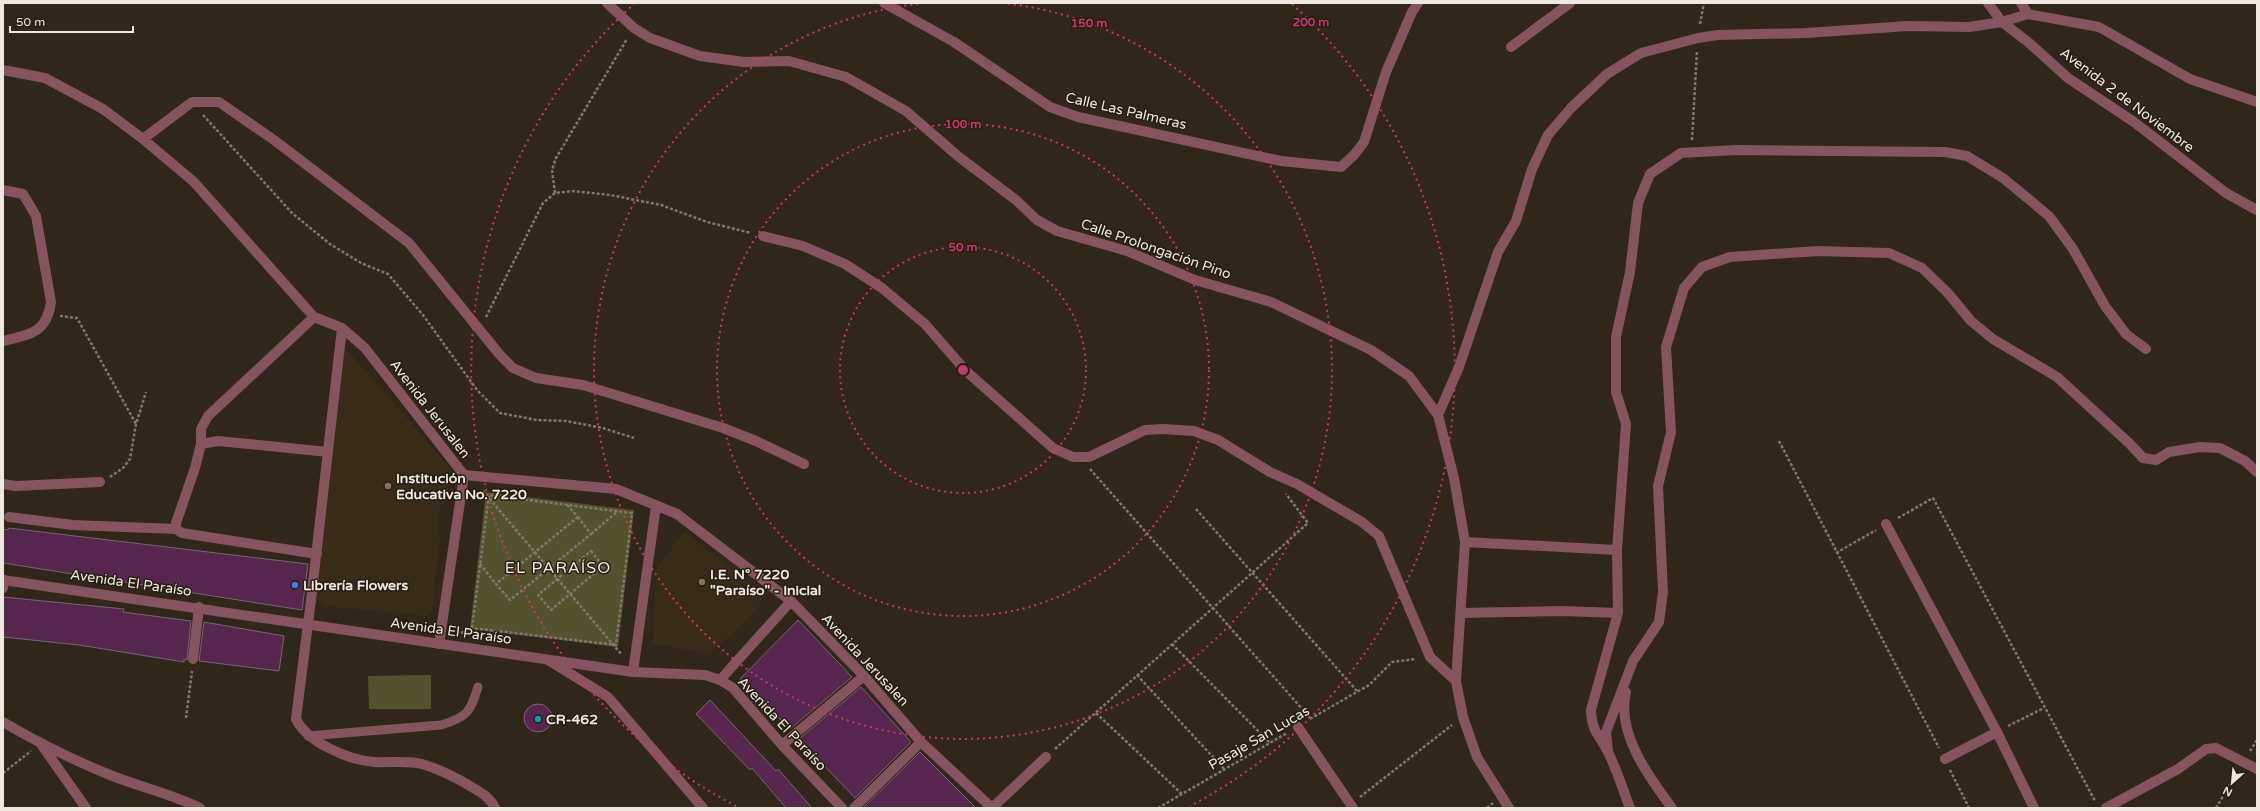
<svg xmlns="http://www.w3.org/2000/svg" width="2260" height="811" viewBox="0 0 2260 811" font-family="'Varela Round',sans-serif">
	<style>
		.built { fill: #382b18 }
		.green { fill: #52532d }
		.building { fill: #56264e; stroke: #756671 }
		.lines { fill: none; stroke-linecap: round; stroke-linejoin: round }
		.path { stroke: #80776d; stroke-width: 2.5; stroke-dasharray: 3 2; stroke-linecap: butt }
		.service { stroke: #86545e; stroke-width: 9 }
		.minor { stroke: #86545e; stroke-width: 10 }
		.tertiary { stroke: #86545e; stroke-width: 10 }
		.ring { fill: none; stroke: #c9376f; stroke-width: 2; stroke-dasharray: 2 4 }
		.education-dot { fill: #8d6e63; stroke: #261d11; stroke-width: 1.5 }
		.shop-dot { fill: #3f7fe0; stroke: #261d11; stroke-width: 1.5 }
		.culture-dot { fill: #0f9aa8; stroke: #261d11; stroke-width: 1.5 }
		.labels { text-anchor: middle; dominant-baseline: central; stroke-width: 3; stroke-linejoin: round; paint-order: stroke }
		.street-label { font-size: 14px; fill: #efe8e0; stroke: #261d11 }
		.poi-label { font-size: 14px; font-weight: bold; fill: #efe8e0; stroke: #261d11; text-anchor: start }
		.quarter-label { font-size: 16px; letter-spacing: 1px; fill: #efe8e0; stroke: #261d11 }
		.centre { fill: #c9376f; stroke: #261d11; stroke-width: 2 }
		.ring-label { font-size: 12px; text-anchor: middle; font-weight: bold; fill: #c9376f; stroke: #261d11; stroke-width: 3; stroke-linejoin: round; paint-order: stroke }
	</style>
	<rect width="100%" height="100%" fill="#30261a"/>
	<path class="built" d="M343,345L451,469L446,503L440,507L437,535L440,538L432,611L426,616L324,606L315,598Z
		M684,531L766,596L756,610L711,653L652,645L657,568Z"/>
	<path class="green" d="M486,492L634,510L618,647L470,629Z
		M431,675V709H369L368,676Z"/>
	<path class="building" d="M9,528L308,564L302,610L3,563V529L8,530Z
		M3,597L124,609L123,612L191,621L187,660L184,659V662L79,645L3,637Z
		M798,620L852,677L790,729L740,679Z
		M204,622L284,636L279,671L199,661Z
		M861,687L911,742L855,798L799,739Z
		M710,700L776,771L778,769L812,808H786L752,768L750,770L696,714Z
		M524 718a14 14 0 1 1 28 0a14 14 0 1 1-28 0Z
		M920,752L976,808H863Z"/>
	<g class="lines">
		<path class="path" d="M1700,24L1704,3
			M203,115L292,213L330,244L361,263L388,274L423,315L477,390L500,413L537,420L566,421L603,428L634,438
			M1692,140L1697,51
			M555,193L552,170L556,158L627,39
			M60,316L77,318L136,424
			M486,317L543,203L555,193L573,191L610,195L661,205L707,222L751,233
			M1779,441L1939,748
			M1090,469L1311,719
			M110,477L123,468L130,459L136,424L146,392
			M483,491L622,655
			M567,505L578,517
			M1196,509L1357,691
			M578,517L591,534L510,600L496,584Z
			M1898,518L1933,498L2095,801
			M591,534L618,511
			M591,551L603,566L551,610L538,595Z
			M1836,553L1876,530
			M480,564L496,584
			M461,633L472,628L616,645L632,513L489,495L472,628
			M1172,644L1270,743
			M1137,675L1225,770
			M1096,713L1182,794
			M186,718L192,671
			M1310,719L1369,685L1392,662L1416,659
			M2008,726L2044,708
			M1055,749L1308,523L1286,494
			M2250,751L2257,740
			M1950,770L1969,808
			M3,773L31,751
			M1360,797L1452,725
			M1158,808L1287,733
			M1487,808L1493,803
			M2216,808L2237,773"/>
		<path class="service" d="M308,736L441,725C467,717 470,713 478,687"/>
		<path class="minor" d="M607,3L634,28L650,38L700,56L744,62L789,61L846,77L906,111L959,157L1016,200L1037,220L1057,231L1127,251L1195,280L1271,302L1371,350L1409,376L1438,415L1454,478L1465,542L1456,681L1463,717L1477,757L1509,808
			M884,3L954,42L1050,107L1078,117L1281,161L1341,167L1354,155L1364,142L1386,72L1412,12L1418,3
			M1988,3L2002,22L2028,42L2068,78L2134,122L2226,193L2257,210
			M2021,3L2028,14
			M1511,47L1570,3
			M3,70L45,78L103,109L143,139L194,182L314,317L342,328L365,348L464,475L616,489L677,514L791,601L864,676L921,742L992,808
			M143,139L192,102H219L274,140L409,243L500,355L513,368L536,378L583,385L723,428L756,441L804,464
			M3,190L23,194L36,216L51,302C47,333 29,335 3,341
			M763,236L803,246L845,264L882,288L925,324L966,371L1053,448L1073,457H1089L1145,430L1163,429L1194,431L1218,440L1270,472L1297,484L1362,522L1379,536L1430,657L1456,681
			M342,328L311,600L296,719C307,742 348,760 374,762C390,763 406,760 422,764C439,769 455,777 470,786C480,792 490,797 495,808
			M1438,415L1459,367L1498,252L1516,221L1532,169L1548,135L1571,108L1607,74L1641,53L1698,38L1718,35L1806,33L1908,26L1969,27L2002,22L2028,14L2099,27L2190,79L2257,102
			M201,444L218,441L328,452
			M3,484L16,486L100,482
			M9,517L73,525L176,529L182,533L317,554
			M1886,524L1997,732L2034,808
			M176,529V523L195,468L201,444V429L208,416L314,317
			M1465,542L1617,550
			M3,588L4,580
			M1461,613L1562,611L1618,613
			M439,644L464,475
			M193,659L199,607
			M548,660L608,697L703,808
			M633,672L656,506
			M720,680L791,601
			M1626,692C1616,733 1649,777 1672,808
			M3,722C37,742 73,760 110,775C140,787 171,794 200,808
			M1298,727L1353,808
			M41,744L86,808
			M782,745L864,676
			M1608,751L1606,732L1633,661L1659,622L1663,592L1658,486L1671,432L1666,347L1684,288L1702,267L1730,257L1818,251L1889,253L1922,268L1947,292L1971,321L1993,339L2057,377L2130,444L2143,458L2156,460L2169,452L2200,447L2220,448L2245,461L2257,472
			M1945,759L1997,732
			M854,808L921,742
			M992,808L1046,757
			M1630,808C1623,790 1617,770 1608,752C1599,734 1592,733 1591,710L1618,613L1617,550L1626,424L1616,392V337L1630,272L1638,203L1650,174L1681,153L1737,150L1945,152L1967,156L2003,178L2049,216L2073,249L2105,306L2126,334L2146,349
			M2106,808L2178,769L2206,749L2216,748L2257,769"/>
		<path class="tertiary" d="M3,580L633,672L705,675L720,680L733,688L782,745L842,808"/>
	</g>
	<g class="ring">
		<circle cx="963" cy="370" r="123"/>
		<circle cx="963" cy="370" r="246"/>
		<path d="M1002 3A369 369 0 1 1 924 3"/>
		<path d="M736 806A492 492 0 0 1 634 4M1292 4A492 492 0 0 1 1190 806"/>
	</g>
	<g class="education-dot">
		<circle cx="388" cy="486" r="4"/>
		<circle cx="702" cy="582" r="4"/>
	</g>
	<circle class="shop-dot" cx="295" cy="585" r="4"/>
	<circle class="culture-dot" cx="538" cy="719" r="4"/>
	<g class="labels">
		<g class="street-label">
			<text transform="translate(2127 100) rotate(37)">Avenida 2 de Noviembre</text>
			<text transform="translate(1126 111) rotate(13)">Calle Las Palmeras</text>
			<text transform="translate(1156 249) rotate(19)">Calle Prolongación Pino</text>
			<text transform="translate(430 409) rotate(52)">Avenida Jerusalen</text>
			<text transform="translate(131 583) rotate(8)">Avenida El Paraíso</text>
			<text transform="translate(451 631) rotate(8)">Avenida El Paraíso</text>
			<text transform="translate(865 660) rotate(47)">Avenida Jerusalen</text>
			<text transform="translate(782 724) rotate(47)">Avenida El Paraíso</text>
			<text transform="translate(1259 738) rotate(-30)">Pasaje San Lucas</text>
		</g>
		<g class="poi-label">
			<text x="396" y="478">Institución<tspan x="396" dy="16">Educativa No. 7220</tspan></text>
			<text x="710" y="574">I.E. N° 7220<tspan x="710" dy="16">"Paraíso" - Inicial</tspan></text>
			<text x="303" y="585">Librería Flowers</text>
			<text x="546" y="719">CR-462</text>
		</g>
		<g class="quarter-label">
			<text x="558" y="568">EL PARAÍSO</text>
		</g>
	</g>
	<circle cx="963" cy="370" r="6" class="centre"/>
	<g class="ring-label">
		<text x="1311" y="26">200 m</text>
		<text x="1089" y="27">150 m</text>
		<text x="963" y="128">100 m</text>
		<text x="963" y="251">50 m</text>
	</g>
	<rect width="2260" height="811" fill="none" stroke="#efe8e0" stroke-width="8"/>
	<g transform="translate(2232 783) rotate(207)" stroke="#261d11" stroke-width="3" paint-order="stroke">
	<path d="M0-3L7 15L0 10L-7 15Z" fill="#efe8e0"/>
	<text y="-6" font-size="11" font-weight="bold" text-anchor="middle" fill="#efe8e0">N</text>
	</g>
	<path d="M10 26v6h123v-6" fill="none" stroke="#efe8e0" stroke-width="2"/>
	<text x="16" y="26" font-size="12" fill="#efe8e0" stroke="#261d11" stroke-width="3" paint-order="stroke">50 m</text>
</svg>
